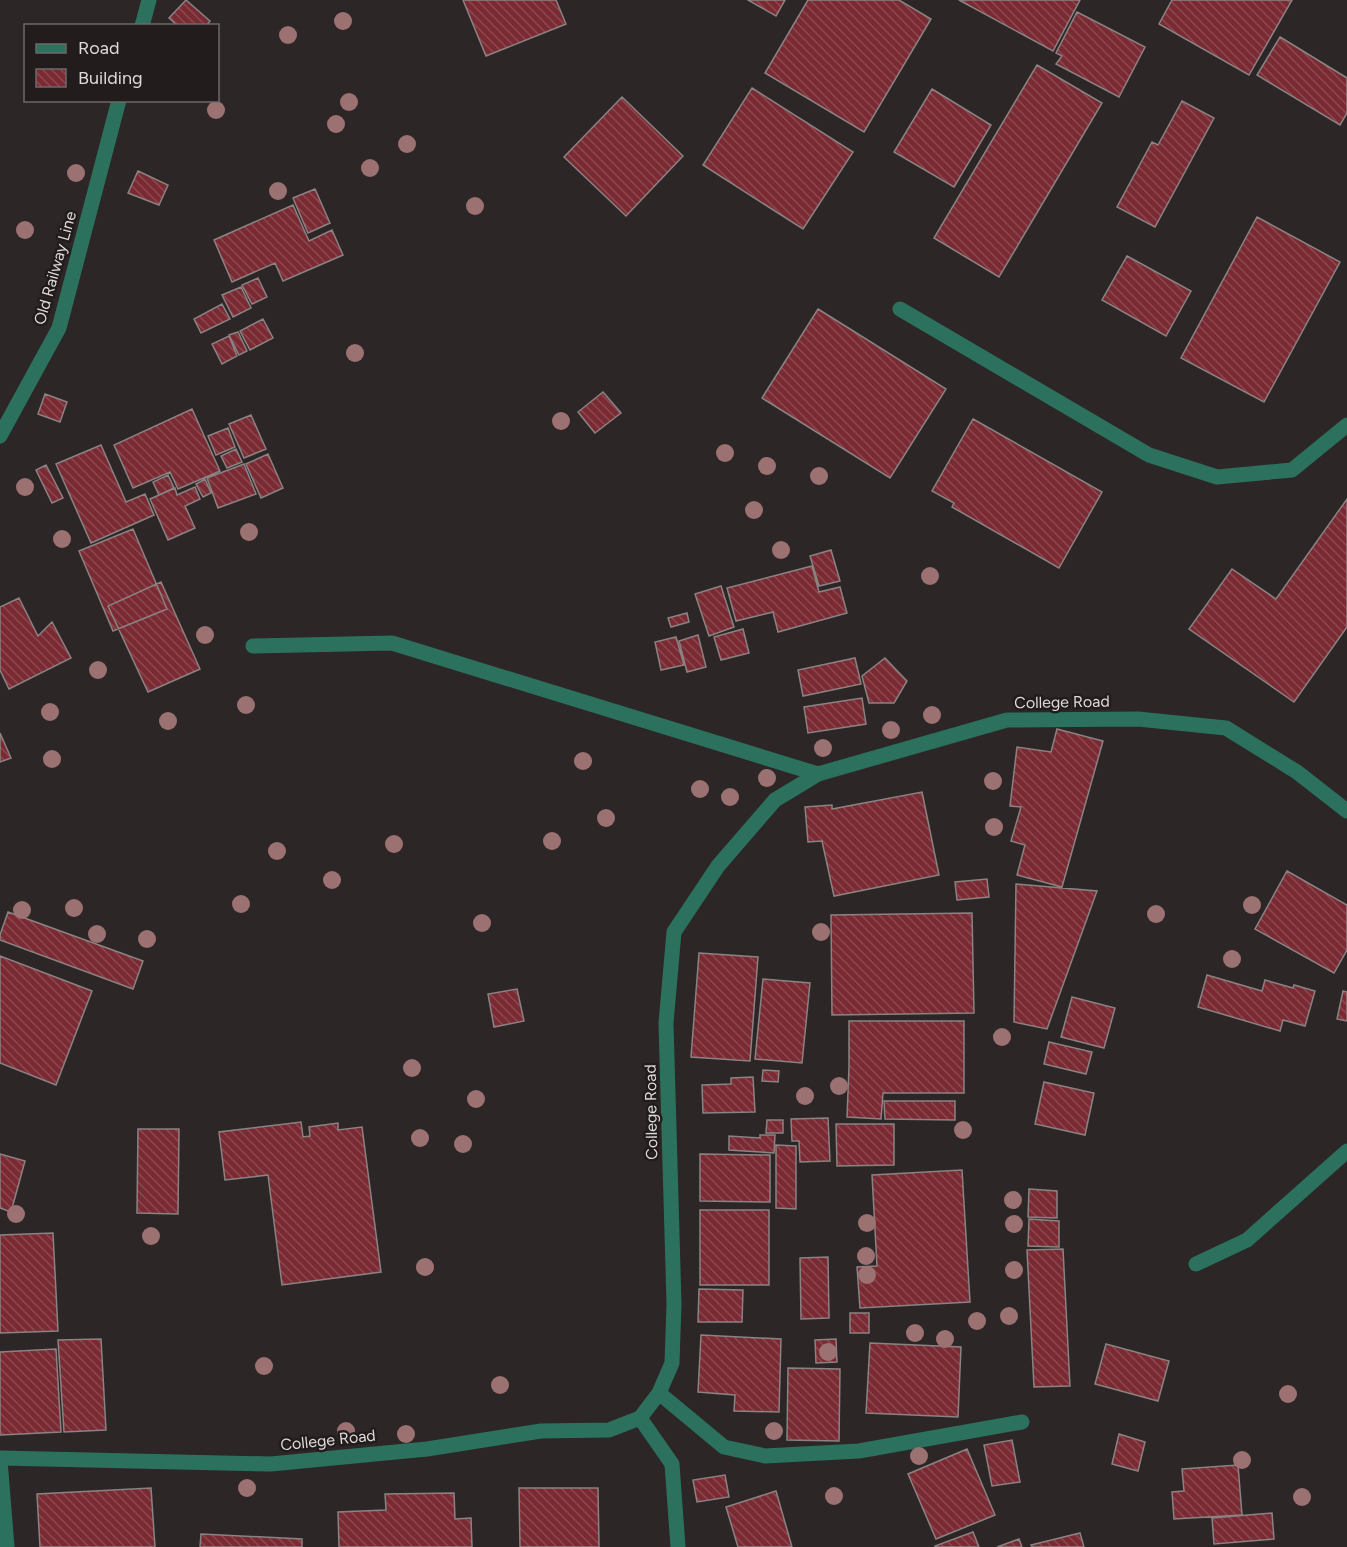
<svg xmlns="http://www.w3.org/2000/svg" width="1347" height="1547" viewBox="0 0 1347 1547" font-family="Figtree,sans-serif">
	<style>
		.building { fill: url(#building-back-hatch); stroke: #8b8383; stroke-width: 1.5 }
		.lines { fill: none; stroke-linecap: round; stroke-linejoin: round }
		.service { stroke: #2b715e; stroke-width: 15 }
		.minor { stroke: #2b715e; stroke-width: 15 }
		.tertiary { stroke: #2b715e; stroke-width: 15 }
		.tree { fill: #9c7172 }
		.labels { text-anchor: middle; dominant-baseline: central; stroke-width: 5; stroke-linejoin: round; paint-order: stroke }
		.street-label { font-size: 16px; fill: #dedada; stroke: #221d1c }
	</style>
	<defs>
		<pattern id="building-back-hatch" width="6" height="6" patternUnits="userSpaceOnUse" patternTransform="scale(1.5)"><rect width="6" height="6" fill="#7a2a32"/><path d="M-1 5l2 2M0 0l6 6M5-1l2 2" fill="none" stroke="#8c484f"/></pattern>
	</defs>
	<rect width="100%" height="100%" fill="#2c2626"/>
	<path class="building" d="M186,0L210,21L206,26H178L169,18Z
		M463,0H556L566,24L486,56Z
		M748,0H785L776,16Z
		M808,0H899L931,19L864,132L765,73Z
		M959,0H1080L1053,51Z
		M1172,0H1292L1249,75L1159,24Z
		M1077,12L1145,47L1119,97L1056,64L1062,56L1056,53Z
		M1280,37L1347,78V113L1340,125L1257,75Z
		M1037,65L1102,103L999,277L934,238Z
		M752,88L853,152L803,229L703,165Z
		M932,89L991,125L954,187L894,152Z
		M622,97L683,156L626,216L564,157Z
		M1182,101L1214,118L1155,227L1117,207L1152,142L1158,145Z
		M138,171L168,185L159,205L128,193Z
		M315,189L330,223L308,233L293,198Z
		M293,205L309,241L332,230L343,255L283,281L275,263L232,282L214,240Z
		M1257,217L1340,262L1264,402L1181,358Z
		M1127,256L1191,291L1166,336L1102,300Z
		M258,278L267,297L252,304L242,285Z
		M241,287L251,308L233,317L222,295Z
		M222,304L230,319L201,333L194,319Z
		M818,309L946,389L890,478L762,398Z
		M263,319L273,338L250,350L240,331Z
		M238,332L247,351L239,355L229,335Z
		M229,336L237,356L222,364L212,344Z
		M603,392L621,413L595,433L578,412Z
		M45,394L67,402L60,422L38,414Z
		M192,409L220,471L178,489L170,472L133,488L114,445Z
		M251,415L266,449L244,458L229,424Z
		M973,419L1102,492L1059,568L952,507L954,503L932,491Z
		M228,428L235,447L216,455L208,436Z
		M101,445L126,502L145,494L154,515L91,543L56,464Z
		M236,449L242,462L227,468L221,456Z
		M268,454L283,488L261,498L246,464Z
		M244,464L256,494L218,508L207,478Z
		M46,465L63,498L52,503L36,470Z
		M168,475L174,488L159,495L153,482Z
		M205,479L211,493L203,497L196,484Z
		M195,487L200,499L185,506L195,528L168,540L150,499L175,488L177,495Z
		M1347,499V627L1294,702L1189,629L1232,569L1276,599Z
		M133,529L167,609L113,631L79,551Z
		M831,550L840,581L819,586L810,556Z
		M812,566L819,592L840,587L847,613L778,632L773,612L736,621L727,588Z
		M161,582L200,669L148,692L108,606Z
		M721,586L734,627L709,636L695,594Z
		M19,598L38,636L52,622L71,658L9,689L0,670V607Z
		M687,613L689,622L671,627L668,618Z
		M743,629L749,653L721,660L714,637Z
		M698,635L706,667L687,672L679,641Z
		M676,637L684,665L661,670L655,642Z
		M855,658L861,684L803,696L798,670Z
		M885,658L907,681L894,703H869L862,676Z
		M862,698L866,724L808,733L804,707Z
		M1057,729L1103,741L1062,887L1017,875L1025,845L1011,841L1021,807L1010,806L1017,747L1051,752Z
		M0,733L11,758L0,762Z
		M922,792L939,875L834,896L822,841L808,842L805,807L832,805V809Z
		M1287,871L1347,905V950L1334,973L1255,929Z
		M987,879L989,897L957,900L955,882Z
		M1016,884L1097,891L1047,1029L1014,1022Z
		M8,912L143,961L133,989L0,940V935Z
		M972,913L974,1013L832,1015L831,915Z
		M699,953L758,957L750,1061L691,1057Z
		M0,956L92,991L56,1085L0,1063Z
		M1207,975L1262,991L1265,980L1293,988L1294,985L1315,991L1305,1026L1283,1020L1280,1031L1198,1007Z
		M763,979L810,983L802,1063L755,1059Z
		M517,989L524,1021L494,1027L488,994Z
		M1343,991L1347,992V1021L1337,1019Z
		M1072,997L1115,1008L1104,1048L1061,1037Z
		M849,1021H964V1093H883L881,1119L847,1117L849,1067Z
		M1049,1042L1092,1052L1086,1074L1044,1064Z
		M763,1070L779,1071L778,1082L762,1081Z
		M753,1077L755,1112L703,1113L702,1085L731,1084V1078Z
		M1044,1082L1094,1093L1085,1135L1035,1124Z
		M884,1101H955V1120L885,1119Z
		M828,1118L830,1161L800,1162L799,1141H792L791,1119Z
		M767,1120H783V1133H766Z
		M301,1122L303,1137L310,1136L309,1127L338,1123V1130L362,1127L381,1272L282,1285L268,1175L225,1180L219,1132Z
		M836,1124H894V1165L837,1166Z
		M138,1129H179L178,1214L137,1213Z
		M760,1135H775L774,1153L729,1150V1136L760,1138Z
		M776,1145L796,1146V1209L776,1208Z
		M0,1154L25,1161L11,1212L0,1208Z
		M700,1154L770,1155V1202L700,1201Z
		M962,1170L970,1302L860,1308L857,1267L877,1266L872,1175Z
		M1029,1189L1057,1191V1218L1028,1217Z
		M700,1210H769V1285H700Z
		M1029,1219L1059,1221V1247L1028,1246Z
		M53,1233L58,1331L0,1333V1235Z
		M1063,1249L1070,1386L1034,1387L1027,1250Z
		M828,1257L829,1318L801,1319L800,1258Z
		M699,1289L743,1290L742,1322H698Z
		M850,1313H869V1333H850Z
		M701,1335L781,1339L779,1412L734,1411L735,1395L698,1392Z
		M101,1339L106,1430L64,1432L58,1340Z
		M836,1339L837,1362L816,1363L815,1340Z
		M870,1343L961,1347L958,1417L866,1413Z
		M1106,1344L1169,1361L1158,1401L1095,1384Z
		M56,1349L61,1432L0,1435V1352Z
		M788,1368L840,1369L839,1441L787,1440Z
		M1119,1434L1145,1442L1138,1471L1112,1464Z
		M1012,1440L1020,1482L992,1486L984,1445Z
		M967,1449L995,1515L936,1539L908,1474Z
		M1238,1465L1242,1515L1174,1519L1172,1492L1184,1491L1182,1469Z
		M725,1475L729,1497L697,1502L693,1480Z
		M151,1488L155,1547H40L37,1494Z
		M519,1488H598L599,1547H520Z
		M776,1491L792,1547H738L726,1507Z
		M454,1493L455,1519L471,1518L472,1547H339L338,1512L386,1510L385,1494Z
		M1272,1513L1274,1539L1214,1544L1212,1518Z
		M973,1532L979,1547H936L935,1546Z
		M1080,1533L1084,1547H1032L1031,1545Z
		M201,1534L302,1539V1547H200Z
		M1019,1539L1022,1547H997Z"/>
	<g class="lines">
		<path class="service" d="M900,309L1149,455L1217,477L1292,470L1347,425
			M1196,1264L1247,1240L1347,1151"/>
		<path class="minor" d="M253,646L392,643L818,774
			M659,1393L724,1447L765,1456L859,1451L1022,1422
			M640,1418L672,1464L678,1547
			M0,1458L271,1464L427,1449L541,1431L609,1430L640,1418L659,1393L672,1363L674,1304L666,1023L674,932L718,866L775,800L818,774L1007,720L1138,719L1226,728L1297,772L1347,811
			M0,1460L7,1547"/>
		<path class="tertiary" d="M142,26L149,0
			M0,436L59,328L119,100"/>
	</g>
	<g class="tree">
		<circle cx="343" cy="21" r="9"/>
		<circle cx="288" cy="35" r="9"/>
		<circle cx="349" cy="102" r="9"/>
		<circle cx="216" cy="110" r="9"/>
		<circle cx="336" cy="124" r="9"/>
		<circle cx="407" cy="144" r="9"/>
		<circle cx="370" cy="168" r="9"/>
		<circle cx="76" cy="173" r="9"/>
		<circle cx="278" cy="191" r="9"/>
		<circle cx="475" cy="206" r="9"/>
		<circle cx="25" cy="230" r="9"/>
		<circle cx="355" cy="353" r="9"/>
		<circle cx="561" cy="421" r="9"/>
		<circle cx="725" cy="453" r="9"/>
		<circle cx="767" cy="466" r="9"/>
		<circle cx="819" cy="476" r="9"/>
		<circle cx="25" cy="487" r="9"/>
		<circle cx="754" cy="510" r="9"/>
		<circle cx="249" cy="532" r="9"/>
		<circle cx="62" cy="539" r="9"/>
		<circle cx="781" cy="550" r="9"/>
		<circle cx="930" cy="576" r="9"/>
		<circle cx="205" cy="635" r="9"/>
		<circle cx="98" cy="670" r="9"/>
		<circle cx="246" cy="705" r="9"/>
		<circle cx="50" cy="712" r="9"/>
		<circle cx="932" cy="715" r="9"/>
		<circle cx="168" cy="721" r="9"/>
		<circle cx="891" cy="730" r="9"/>
		<circle cx="823" cy="748" r="9"/>
		<circle cx="52" cy="759" r="9"/>
		<circle cx="583" cy="761" r="9"/>
		<circle cx="767" cy="778" r="9"/>
		<circle cx="993" cy="781" r="9"/>
		<circle cx="700" cy="789" r="9"/>
		<circle cx="730" cy="797" r="9"/>
		<circle cx="606" cy="818" r="9"/>
		<circle cx="994" cy="827" r="9"/>
		<circle cx="552" cy="841" r="9"/>
		<circle cx="394" cy="844" r="9"/>
		<circle cx="277" cy="851" r="9"/>
		<circle cx="332" cy="880" r="9"/>
		<circle cx="241" cy="904" r="9"/>
		<circle cx="1252" cy="905" r="9"/>
		<circle cx="74" cy="908" r="9"/>
		<circle cx="22" cy="910" r="9"/>
		<circle cx="1156" cy="914" r="9"/>
		<circle cx="482" cy="923" r="9"/>
		<circle cx="821" cy="932" r="9"/>
		<circle cx="97" cy="934" r="9"/>
		<circle cx="147" cy="939" r="9"/>
		<circle cx="1232" cy="959" r="9"/>
		<circle cx="1002" cy="1037" r="9"/>
		<circle cx="412" cy="1068" r="9"/>
		<circle cx="839" cy="1086" r="9"/>
		<circle cx="805" cy="1096" r="9"/>
		<circle cx="476" cy="1099" r="9"/>
		<circle cx="963" cy="1130" r="9"/>
		<circle cx="420" cy="1138" r="9"/>
		<circle cx="463" cy="1144" r="9"/>
		<circle cx="1013" cy="1200" r="9"/>
		<circle cx="16" cy="1214" r="9"/>
		<circle cx="867" cy="1223" r="9"/>
		<circle cx="1014" cy="1224" r="9"/>
		<circle cx="151" cy="1236" r="9"/>
		<circle cx="866" cy="1256" r="9"/>
		<circle cx="425" cy="1267" r="9"/>
		<circle cx="1014" cy="1270" r="9"/>
		<circle cx="867" cy="1275" r="9"/>
		<circle cx="1009" cy="1316" r="9"/>
		<circle cx="977" cy="1321" r="9"/>
		<circle cx="915" cy="1333" r="9"/>
		<circle cx="945" cy="1339" r="9"/>
		<circle cx="828" cy="1352" r="9"/>
		<circle cx="264" cy="1366" r="9"/>
		<circle cx="500" cy="1385" r="9"/>
		<circle cx="1288" cy="1394" r="9"/>
		<circle cx="346" cy="1431" r="9"/>
		<circle cx="774" cy="1431" r="9"/>
		<circle cx="406" cy="1434" r="9"/>
		<circle cx="919" cy="1456" r="9"/>
		<circle cx="1242" cy="1460" r="9"/>
		<circle cx="247" cy="1488" r="9"/>
		<circle cx="834" cy="1496" r="9"/>
		<circle cx="1302" cy="1497" r="9"/>
	</g>
	<g class="labels">
		<g class="street-label">
			<text transform="translate(55 268) rotate(-74)">Old Railway Line</text>
			<text transform="translate(1062 702) rotate(-1)">College Road</text>
			<text transform="translate(651 1112) rotate(-91)">College Road</text>
			<text transform="translate(328 1440) rotate(-6)">College Road</text>
		</g>
	</g>
	<rect x="24" y="24" width="195" height="78" fill="#221d1c" stroke="#6d6968" stroke-width="1.5"/>
	<rect x="36" y="44" width="30" height="9" fill="#2b715e" stroke="#6d6968" stroke-width="1.5"/>
	<text x="78" y="54" font-size="18" fill="#dedada">Road</text>
	<rect x="36" y="69" width="30" height="18" fill="url(#building-back-hatch)" stroke="#6d6968" stroke-width="1.5"/>
	<text x="78" y="84" font-size="18" fill="#dedada">Building</text>
</svg>
